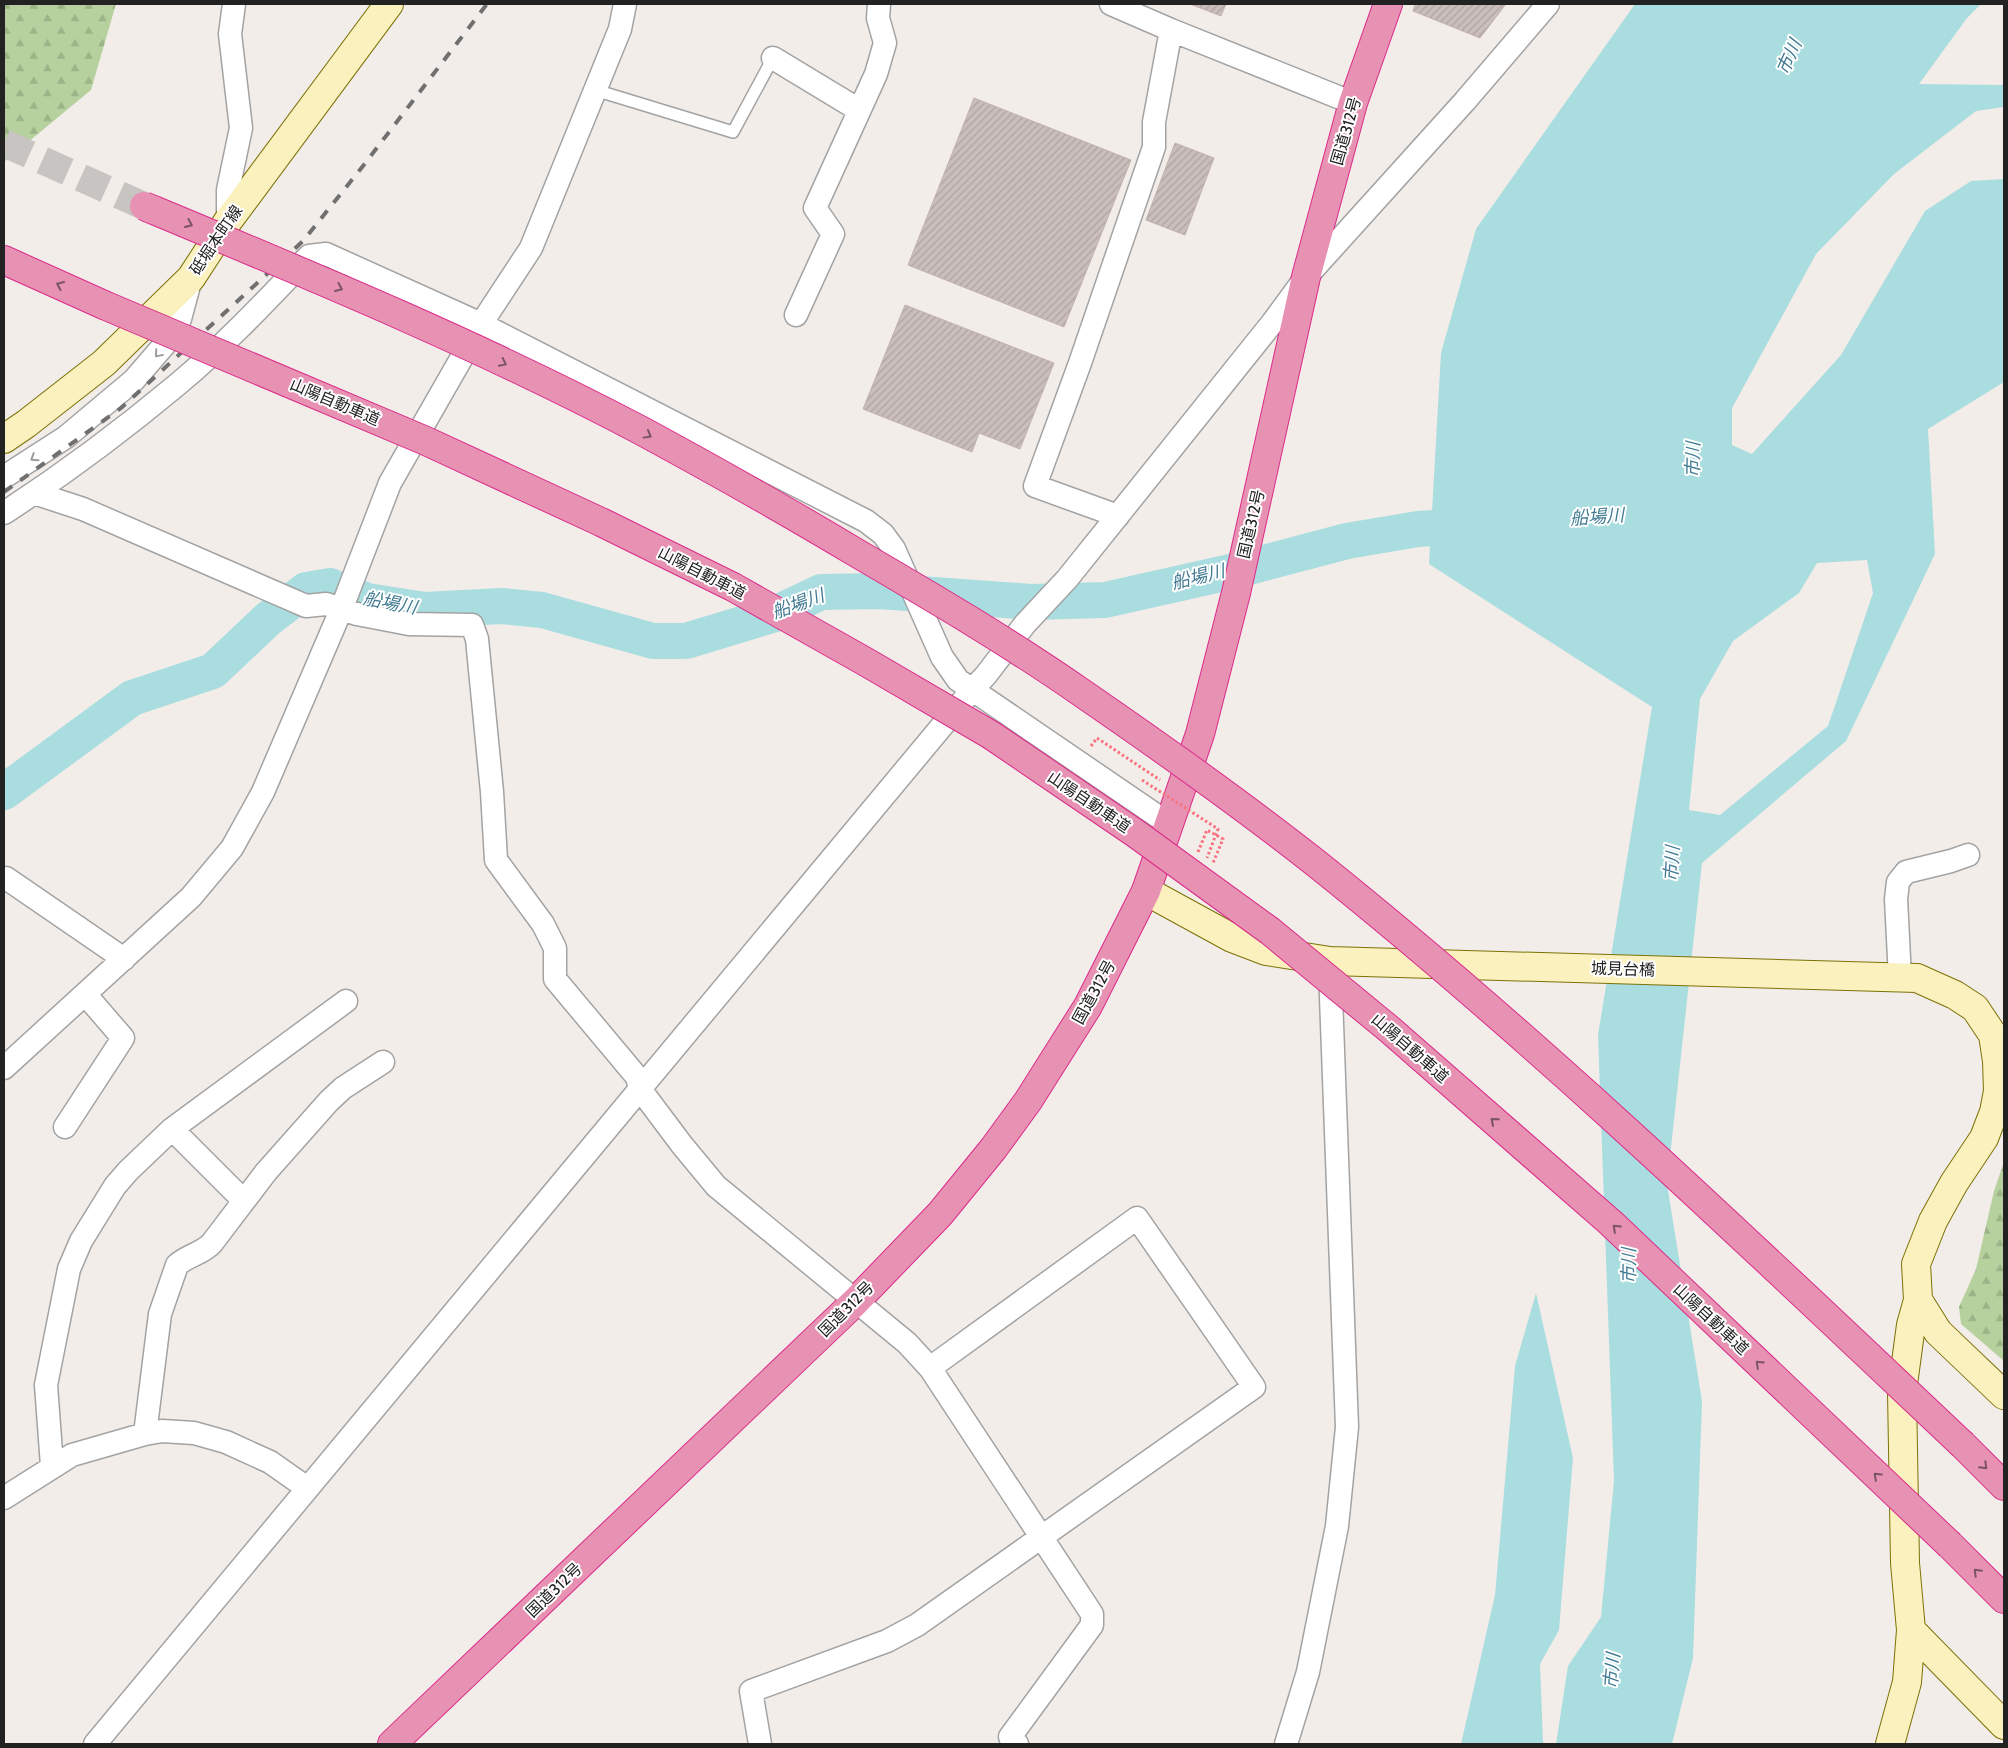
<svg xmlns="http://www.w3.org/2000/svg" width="2008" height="1748" viewBox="0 0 2008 1748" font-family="Cabin,'Noto Sans JP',sans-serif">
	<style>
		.forest { fill: url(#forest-firs) }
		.water { fill: #aadddf; fill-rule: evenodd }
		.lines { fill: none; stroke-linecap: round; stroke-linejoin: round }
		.river { stroke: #aadddf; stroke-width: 36 }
		.building { fill: url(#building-hatch); stroke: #c4b1ab }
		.highway-tunnel { stroke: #c8c4c1; stroke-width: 28; stroke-dasharray: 28 14; stroke-linecap: butt }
		.lane-casing { stroke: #a3a3a3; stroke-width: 14 }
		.street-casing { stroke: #a3a3a3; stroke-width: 25 }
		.secondary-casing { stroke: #7c7106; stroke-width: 30 }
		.highway-casing { stroke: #db2a8a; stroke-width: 30 }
		.path { stroke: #f9727f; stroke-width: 3; stroke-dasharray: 2.5 2.5; stroke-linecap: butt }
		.lane { stroke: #fff; stroke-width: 11 }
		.street { stroke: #fff; stroke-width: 22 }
		.secondary { stroke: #faf1bf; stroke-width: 28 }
		.highway { stroke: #e792b3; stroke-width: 28 }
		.rail { stroke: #707070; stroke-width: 4; stroke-dasharray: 10 10; stroke-linecap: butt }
		.highway-bridge-casing { stroke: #db2a8a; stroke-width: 30; stroke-linecap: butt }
		.path-bridge { stroke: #f9727f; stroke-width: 3; stroke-dasharray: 2.5 2.5; stroke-linecap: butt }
		.highway-bridge { stroke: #e792b3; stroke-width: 28 }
		.oneway { stroke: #7b5463 }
		.oneway2 { stroke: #9c9c9c }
		.labels { text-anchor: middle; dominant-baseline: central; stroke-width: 4; stroke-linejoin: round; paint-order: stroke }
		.street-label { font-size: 16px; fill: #222; stroke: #fff }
		.water-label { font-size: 18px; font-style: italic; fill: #417a92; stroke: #fff }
	</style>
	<defs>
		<pattern id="forest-firs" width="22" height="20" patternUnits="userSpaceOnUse" patternTransform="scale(1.25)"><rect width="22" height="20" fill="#b7d19e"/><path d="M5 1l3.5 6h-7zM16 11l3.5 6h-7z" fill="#9db388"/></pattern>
		<pattern id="building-hatch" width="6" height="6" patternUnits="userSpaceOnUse" patternTransform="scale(1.25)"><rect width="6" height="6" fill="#cabebc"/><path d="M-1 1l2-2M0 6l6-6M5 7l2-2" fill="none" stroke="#ada3a1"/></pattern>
	</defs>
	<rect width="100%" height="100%" fill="#f2ede9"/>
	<path class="forest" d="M4,4H116L91,90L4,162Z
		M2004,1162V1361L1961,1324L1959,1307L1976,1269L1994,1191Z"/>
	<path class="water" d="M1635,4H1981L1967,18L1919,84L2002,85L2004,84V107L1976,111L1894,174L1816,254L1732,408V445L1752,454L1841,355L1925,211L1971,181L2004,179V382L1928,429L1935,554L1846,741L1702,863L1667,1184L1702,1401L1693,1658L1672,1744H1556L1568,1666L1601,1617L1614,1481L1598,1035L1652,707L1429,564L1441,353L1476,229ZM1867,560L1873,593L1828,726L1720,815L1689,810L1700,699L1733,641L1799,593L1817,563Z
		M1536,1293L1573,1458L1559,1630L1540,1664L1543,1742L1546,1744H1461L1495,1595L1515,1366Z"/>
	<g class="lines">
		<path class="river" d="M4,792L132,698L213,671L268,619L306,590L330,586L367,601L425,610L502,606L542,610L653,641H686L775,614L821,592L879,591L1031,602L1105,600L1230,572L1347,541L1418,529L1481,525"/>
	</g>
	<path class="building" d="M1190,4H1226L1221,16Z
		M1415,4H1506L1480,38L1413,11Z
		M974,98L1131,160L1064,327L908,265Z
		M1175,143L1214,158L1185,235L1146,220Z
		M905,305L1054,363L1020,449L979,433L972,452L863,409Z"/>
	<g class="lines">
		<path class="highway-tunnel" d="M4,143L144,206"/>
		<defs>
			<path id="lane" d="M595,90L733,132L773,58"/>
			<path id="street" d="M1111,4L1171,30L1353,103
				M773,58L859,110
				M228,221V190L241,128L230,34L234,4
				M796,315L833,234L815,208L876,74L885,43L878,18L879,4
				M4,477L66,437L134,380L172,336L180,319L191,278
				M34,493L83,509L306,606L326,604L357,614L409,624L472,625L477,639L492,792L496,860L543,924L555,948V979L637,1077L640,1089L682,1145L716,1186L907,1343L930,1368L1092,1614V1625L1010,1737L1017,1744
				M4,513C64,474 123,430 178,384C225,345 267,300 309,256L326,254L481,324L866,521L883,534L894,549L942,657L958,680L1169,824
				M1118,516L1035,486L1080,363L1154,147V122L1171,30
				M6,878L124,959
				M1900,978L1896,899L1898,882L1906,872L1951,861L1968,855
				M4,1068L191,897L232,848L263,792L341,610L390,483L481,324L531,248L620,29L625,4
				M65,1127L123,1038L85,994
				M172,1129L244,1201
				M145,1434L160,1314L177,1265C188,1255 202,1254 212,1243L266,1172L329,1101L343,1088L383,1062
				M52,1466L46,1385L69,1269L81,1241L115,1186L128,1171L172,1129L346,1001
				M4,1498L72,1455L145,1434L162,1431L194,1433L226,1442L270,1462L307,1488
				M95,1744L972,690L986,675L1025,624L1067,579L1273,322L1306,277L1465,101L1548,4
				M760,1744L751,1691L887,1641L917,1625L1254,1387L1137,1218L930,1368
				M1286,1744L1308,1672L1337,1526L1347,1427L1330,970"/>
			<path id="secondary" d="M4,439L26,424L104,363L191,278L228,221L389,4
				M1146,891L1232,938L1266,951L1330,961L1917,978L1955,995L1975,1008L1993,1035L1997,1061L1998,1091L1994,1112L1984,1138L1954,1183L1933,1221L1916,1264L1918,1300L1938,1332L2004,1395
				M1911,1630L2004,1725
				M1890,1744L1907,1682L1911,1630L1905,1563L1902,1392L1911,1325L1918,1300"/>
			<path id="highway" d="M4,260L104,305
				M1963,1445L2004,1486
				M1950,1545L2004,1599
				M392,1744L855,1302L940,1214L993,1149L1028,1101L1088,1006L1146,891L1200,734L1236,593L1306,277L1353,103L1388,4"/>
		</defs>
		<use href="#lane" class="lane-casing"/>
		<use href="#street" class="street-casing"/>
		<use href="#secondary" class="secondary-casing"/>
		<use href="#highway" class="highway-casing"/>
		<path class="path" d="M1091,746L1097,738L1160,780
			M1198,852L1207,830L1223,839L1213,863"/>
		<use href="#lane" class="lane"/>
		<use href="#street" class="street"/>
		<use href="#secondary" class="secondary"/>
		<use href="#highway" class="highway"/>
		<path class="rail" d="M4,492L121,408L303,241L363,166L487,4"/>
		<defs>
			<path id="highway-bridge" d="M144,206C312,276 481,346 642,431C714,470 785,510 855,552C932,597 1009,642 1082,693C1162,748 1241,804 1317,864C1543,1045 1752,1246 1963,1445
				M104,305L426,441L601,522L733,587L866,662L991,735L1135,833L1270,931L1389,1029L1611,1223L1950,1545"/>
		</defs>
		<use href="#highway-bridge" class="highway-bridge-casing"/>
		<path class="path-bridge" d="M1142,780L1218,829L1207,858"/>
		<use href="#highway-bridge" class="highway-bridge"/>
	</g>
	<defs><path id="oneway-chevron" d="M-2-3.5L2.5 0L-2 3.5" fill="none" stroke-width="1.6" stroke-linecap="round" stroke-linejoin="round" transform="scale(1.25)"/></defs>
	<g class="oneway">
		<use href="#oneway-chevron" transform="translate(189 224) rotate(23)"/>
		<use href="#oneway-chevron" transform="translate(60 285) rotate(-156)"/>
		<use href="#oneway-chevron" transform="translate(339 288) rotate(24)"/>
		<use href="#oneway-chevron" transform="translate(503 363) rotate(26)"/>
		<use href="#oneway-chevron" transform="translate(648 435) rotate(29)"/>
		<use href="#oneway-chevron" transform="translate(1494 1121) rotate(-139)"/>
		<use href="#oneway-chevron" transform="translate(1616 1228) rotate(-137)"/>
		<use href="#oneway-chevron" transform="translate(1759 1364) rotate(-137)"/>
		<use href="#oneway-chevron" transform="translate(1984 1466) rotate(45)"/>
		<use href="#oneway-chevron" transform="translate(1877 1476) rotate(-137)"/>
		<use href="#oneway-chevron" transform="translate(1977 1572) rotate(-135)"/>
	</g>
	<g class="oneway2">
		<use href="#oneway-chevron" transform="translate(158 354) rotate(130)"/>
		<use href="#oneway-chevron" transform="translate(34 458) rotate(147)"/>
	</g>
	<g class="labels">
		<g class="street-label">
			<text transform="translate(1346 131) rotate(-74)">国道312号</text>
			<text transform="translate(216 240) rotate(-56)">砥堀本町線</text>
			<text transform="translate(335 402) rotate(23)">山陽自動車道</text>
			<text transform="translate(1251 524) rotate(-77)">国道312号</text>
			<text transform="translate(702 573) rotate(27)">山陽自動車道</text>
			<text transform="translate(1089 802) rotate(34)">山陽自動車道</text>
			<text transform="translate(1623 969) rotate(2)">城見台橋</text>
			<text transform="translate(1094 992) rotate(-61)">国道312号</text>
			<text transform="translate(1410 1048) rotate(41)">山陽自動車道</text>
			<text transform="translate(846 1309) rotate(-45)">国道312号</text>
			<text transform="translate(1711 1319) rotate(43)">山陽自動車道</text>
			<text transform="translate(554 1590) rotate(-44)">国道312号</text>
		</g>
		<g class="water-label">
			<text transform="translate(1789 57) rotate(-66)">市川</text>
			<text transform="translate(1693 460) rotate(-89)">市川</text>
			<text transform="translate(1597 517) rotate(-4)">船場川</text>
			<text transform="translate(1198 577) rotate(-14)">船場川</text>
			<text transform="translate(390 603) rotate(11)">船場川</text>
			<text transform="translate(798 604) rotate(-20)">船場川</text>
			<text transform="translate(1672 864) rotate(-87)">市川</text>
			<text transform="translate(1629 1266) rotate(-90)">市川</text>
			<text transform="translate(1612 1671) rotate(-85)">市川</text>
		</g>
	</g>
	<rect width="2008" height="1748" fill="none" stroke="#222222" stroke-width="10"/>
</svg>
